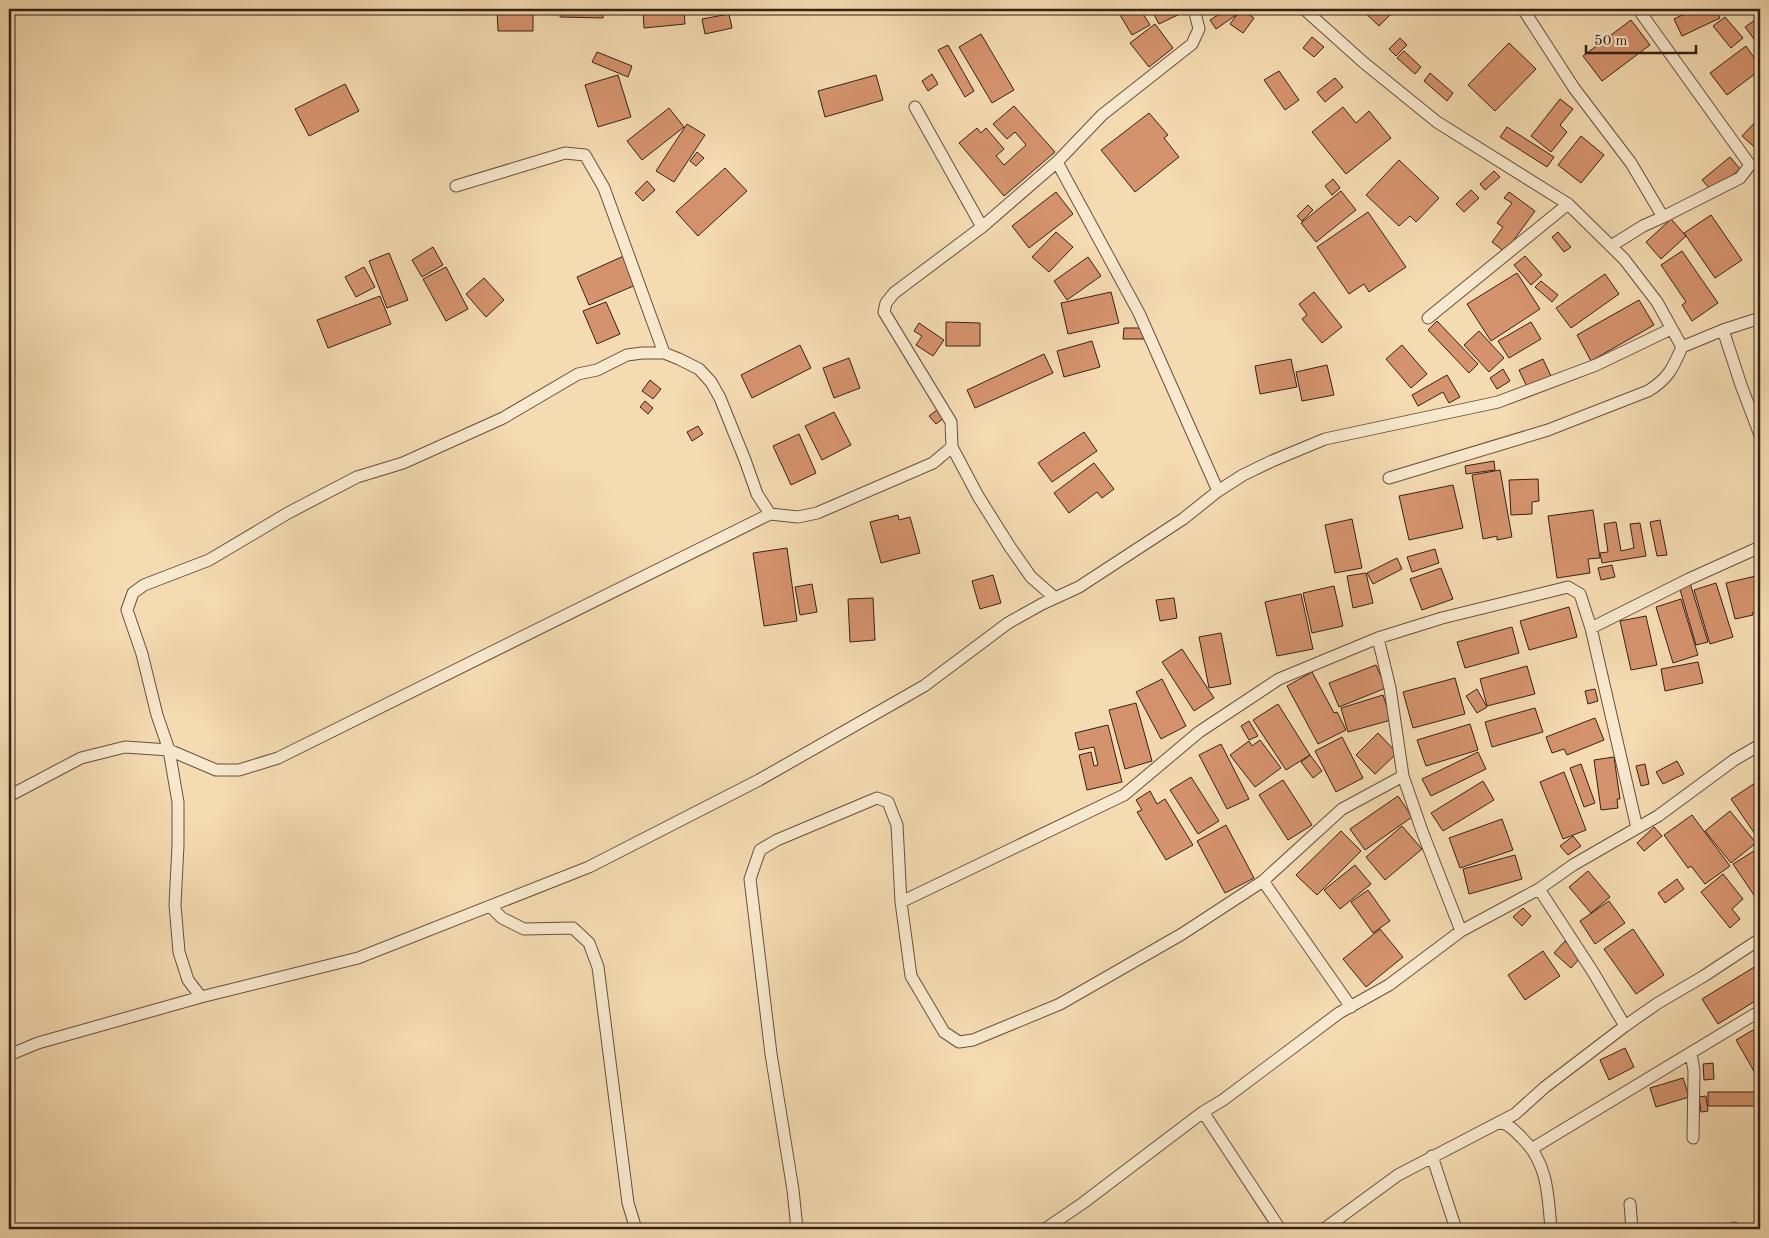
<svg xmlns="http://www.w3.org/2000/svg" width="1769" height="1238" viewBox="0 0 1769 1238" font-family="'Old Standard TT',serif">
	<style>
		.building { fill: #d5936d; stroke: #352116 }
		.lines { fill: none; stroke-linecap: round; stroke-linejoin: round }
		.street-casing { stroke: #65503d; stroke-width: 13 }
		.street { stroke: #f8e8cd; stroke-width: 11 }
	</style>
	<rect width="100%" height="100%" fill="#f5dbb2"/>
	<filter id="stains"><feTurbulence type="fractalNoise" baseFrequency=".004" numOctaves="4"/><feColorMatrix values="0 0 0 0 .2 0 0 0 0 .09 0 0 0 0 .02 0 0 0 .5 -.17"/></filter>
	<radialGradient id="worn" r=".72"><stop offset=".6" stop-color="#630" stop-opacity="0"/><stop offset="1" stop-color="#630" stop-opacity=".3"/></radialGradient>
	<path class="building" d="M497,9H533V31H498Z
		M560,9H603V18L560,17Z
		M643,9H684L685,24L644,28Z
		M1119,9H1140L1150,25L1132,35L1117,10Z
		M1151,9H1190L1159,24Z
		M1227,9H1231L1236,15L1216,29L1210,20Z
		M1241,9L1254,18L1243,33L1230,24Z
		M1361,9H1396L1379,26Z
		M1695,9H1715L1720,18L1682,36L1674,19Z
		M729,14L732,28L705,34L702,19Z
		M1725,17L1743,38L1731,48L1713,26Z
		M1758,18L1760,21V47L1745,27Z
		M1631,20L1650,45L1602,81L1583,56Z
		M1155,24L1173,48L1149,67L1130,43Z
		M981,34L1014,90L992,103L959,47Z
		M1312,37L1324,47L1314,57L1303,48Z
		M1400,38L1407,45L1396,56L1389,49Z
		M1509,43L1536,69L1495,111L1468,85Z
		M948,45L974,91L965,97L938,50Z
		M1746,46L1760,66V70L1727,95L1710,73Z
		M1404,51L1421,67L1415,74L1397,58Z
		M597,52L632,66L628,77L592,62Z
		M1279,71L1299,100L1285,110L1264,80Z
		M1760,72V85L1754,79Z
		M1430,73L1453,93L1447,101L1424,81Z
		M932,74L938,84L928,91L922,81Z
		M618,75L631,117L598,127L585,85Z
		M876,75L883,100L825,117L818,91Z
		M1335,78L1343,87L1325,102L1317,92Z
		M345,84L359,111L309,136L295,109Z
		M1560,99L1573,109L1560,125L1567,132L1551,152L1531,136Z
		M1014,106L1055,152L1004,196L959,143L977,128L981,133L986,128L1004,149L996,156L1004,165L1026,145L1015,132L1007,139L993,124Z
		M1343,107L1356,123L1369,111L1391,138L1346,174L1312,132Z
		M669,108L684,127L642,160L627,141Z
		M1149,113L1168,135L1164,138L1179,157L1135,192L1101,150Z
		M1760,117V152L1742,136Z
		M687,124L705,135L674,182L656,171Z
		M1507,127L1554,157L1547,167L1500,137Z
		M1581,136L1604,155L1581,183L1558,165Z
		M697,152L704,158L696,166L690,161Z
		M1730,157L1740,169L1713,192L1702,180Z
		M1399,160L1439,198L1416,222L1410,216L1399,226L1366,195Z
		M725,168L747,191L698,236L676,212Z
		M1494,171L1500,177L1485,190L1480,184Z
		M1333,179L1340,188L1332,195L1325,186Z
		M647,181L655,190L643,201L635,193Z
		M1471,190L1479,198L1464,212L1456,204Z
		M1341,191L1356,210L1316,242L1301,223Z
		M1056,192L1073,214L1029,248L1012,226Z
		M1509,192L1535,211L1505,252L1492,242L1503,227L1497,223L1512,203L1504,198Z
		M1308,205L1313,210L1302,221L1297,216Z
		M1368,212L1406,267L1369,292L1364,284L1349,294L1317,247Z
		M1711,215L1742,260L1715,278L1684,233Z
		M1671,219L1686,236L1661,259L1646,242Z
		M1056,232L1073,247L1049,272L1032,257Z
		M1558,232L1571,247L1564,252L1552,237Z
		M433,247L443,265L422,277L412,260Z
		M1682,251L1718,303L1692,321L1682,305L1686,302L1661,265Z
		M389,253L408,300L387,308L369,261Z
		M626,255L638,284L589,305L577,277Z
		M1525,256L1542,275L1531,285L1514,265Z
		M1088,257L1101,276L1067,300L1054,281Z
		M364,267L375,287L356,297L345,277Z
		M446,267L468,309L446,321L423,279Z
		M1517,273L1540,309L1491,341L1467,304Z
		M1605,274L1619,294L1571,328L1556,308Z
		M484,278L504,300L486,317L466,294Z
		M1541,281L1558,295L1552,302L1535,287Z
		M1111,292L1119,323L1068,334L1061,303Z
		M1314,292L1342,327L1322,343L1302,319L1307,315L1299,304Z
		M380,296L391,324L328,348L317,320Z
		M1639,300L1654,325L1591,361L1577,335Z
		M606,302L620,334L597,344L583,311Z
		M1437,321L1478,364L1469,373L1428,330Z
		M946,322L980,323V346H946Z
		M1531,322L1541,339L1509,358L1498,341Z
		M919,323L944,340L933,356L916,345L922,336L914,331Z
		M1124,328H1144V339H1123Z
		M1479,331L1504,358L1489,372L1464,345Z
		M1092,341L1100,367L1064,377L1057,351Z
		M800,345L811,368L752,398L741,375Z
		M1402,345L1427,374L1411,388L1386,359Z
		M1044,354L1053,373L975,408L967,390Z
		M849,358L860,388L834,398L823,368Z
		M1291,359L1297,387L1260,394L1255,366Z
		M1543,359L1551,376L1527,387L1519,370Z
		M1327,365L1334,395L1302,401L1296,372Z
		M1503,369L1510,381L1497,389L1490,378Z
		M1447,375L1460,397L1449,403L1443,392L1418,406L1412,395Z
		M650,380L661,389L653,399L642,391Z
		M645,401L653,408L648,414L640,407Z
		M937,410L944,418L936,424L929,416Z
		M834,412L851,445L822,460L805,426Z
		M698,426L703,434L692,441L687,432Z
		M1084,432L1097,451L1052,482L1038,463Z
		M799,434L816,473L791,485L773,446Z
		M1494,461L1495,470L1466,474L1465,466Z
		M1094,463L1114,489L1102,498L1097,492L1069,513L1054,493Z
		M1500,470L1512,537L1497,540V536L1483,539L1472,475Z
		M1538,479L1539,501L1532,502V514L1511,515L1509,480Z
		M1453,485L1463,528L1409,540L1399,496Z
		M1593,510L1600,558L1588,559L1590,573L1557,578L1548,516Z
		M898,515L899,520L910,517L920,553L881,563L870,522Z
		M1352,519L1362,568L1335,573L1325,525Z
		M1660,520L1667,555L1657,556L1650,522Z
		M1616,522L1621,551L1634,548L1630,524L1640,523L1646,556L1602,563L1600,553L1608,552L1604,524Z
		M787,548L797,621L764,626L753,553Z
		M1435,549L1439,563L1412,572L1407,557Z
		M1397,558L1402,569L1373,584L1367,573Z
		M1612,565L1615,577L1601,580L1598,568Z
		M1441,568L1453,599L1422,610L1410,579Z
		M1366,573L1373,603L1353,608L1347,576Z
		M993,575L1001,603L980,609L972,581Z
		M1760,575V611L1752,613L1753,615L1735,619L1726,583Z
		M1690,583L1708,642L1696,645L1679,586Z
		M1716,583L1733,637L1710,644L1694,590Z
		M812,584L817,612L800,615L795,587Z
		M1334,586L1343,626L1312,633L1303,593Z
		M1301,594L1313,649L1277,656L1265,602Z
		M873,598L875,640L850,642L848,599Z
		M1174,598L1177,618L1160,621L1156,600Z
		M1681,599L1698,655L1673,663L1656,607Z
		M1569,607L1577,637L1529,650L1520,621Z
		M1646,616L1657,665L1631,670L1620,621Z
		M1512,627L1519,653L1465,668L1457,642Z
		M1221,633L1231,684L1209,688L1199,637Z
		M1182,649L1214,698L1194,711L1162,662Z
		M1698,662L1703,683L1665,691L1661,669Z
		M1376,665L1386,688L1339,707L1329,683Z
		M1527,666L1535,694L1487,706L1480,679Z
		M1312,672L1334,713L1337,712L1346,730L1318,744L1287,686Z
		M1455,678L1465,714L1413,728L1403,692Z
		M1162,679L1186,726L1161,739L1136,692Z
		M1477,689L1487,707L1477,713L1466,696Z
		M1595,689L1598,701L1588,704L1585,691Z
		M1383,695L1391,720L1348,732L1341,708Z
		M1136,703L1152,761L1125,769L1109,710Z
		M1278,704L1310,755L1286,770L1253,720Z
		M1535,708L1543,732L1492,747L1485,722Z
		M1595,718L1604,740L1567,755L1564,749L1552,753L1546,737Z
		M1249,721L1258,736L1249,740L1241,726Z
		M1470,724L1478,750L1426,766L1417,740Z
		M1108,725L1122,782L1087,790L1079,755L1091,752L1094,766L1098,765L1094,747L1079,750L1075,733Z
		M1378,733L1397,753L1375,774L1356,755Z
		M1342,737L1363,778L1336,792L1315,751Z
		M1260,740L1281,768L1255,787L1230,755L1249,741L1252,746Z
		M1221,744L1249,799L1227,809L1199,755Z
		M1478,752L1486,769L1431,796L1422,779Z
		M1310,755L1322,771L1313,778L1301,762Z
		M1614,757L1620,799H1617L1618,808L1601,810L1594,760Z
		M1677,761L1684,774L1663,784L1656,772Z
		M1581,764L1595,803L1584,807L1570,768Z
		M1645,764L1649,784L1641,786L1636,766Z
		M1564,772L1586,830L1563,839L1540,782Z
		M1191,777L1219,821L1198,834L1170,790Z
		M1283,780L1312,825L1288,840L1259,795Z
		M1483,781L1494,800L1443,831L1431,813Z
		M1755,783L1760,790V834L1757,837L1731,799Z
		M1150,791L1157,804L1165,799L1193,845L1166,860L1137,812L1142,810L1136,800Z
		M1398,796L1412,817L1365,850L1350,829Z
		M1730,811L1756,843L1731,863L1705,831Z
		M1692,815L1730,866L1705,884L1691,866L1688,868L1664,835Z
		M1502,819L1513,850L1460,868L1449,838Z
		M1226,825L1254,878L1225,893L1197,841Z
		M1402,826L1422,849L1385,880L1366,857Z
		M1654,827L1662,836L1644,851L1637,843Z
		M1341,831L1361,851L1317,895L1296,875Z
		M1573,836L1581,846L1568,855L1560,846Z
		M1757,849L1760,854V904L1733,864Z
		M1515,855L1522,879L1469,894L1463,869Z
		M1355,865L1371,884L1340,909L1324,890Z
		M1588,871L1610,897L1591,913L1569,887Z
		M1723,874L1743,899L1732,909L1740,919L1730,928L1701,892Z
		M1677,879L1684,889L1665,903L1658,893Z
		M1368,890L1390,921L1373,933L1351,902Z
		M1609,901L1625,923L1595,944L1580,921Z
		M1523,908L1531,916L1522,926L1513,917Z
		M1380,929L1403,957L1366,987L1343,959Z
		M1633,929L1664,975L1636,994L1604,949Z
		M1565,941L1582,956L1571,968L1554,953Z
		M1543,951L1560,976L1525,1000L1508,975Z
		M1756,966L1760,972V998L1718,1024L1702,999Z
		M1760,1026V1070L1755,1073L1736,1040Z
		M1625,1048L1634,1067L1609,1080L1600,1060Z
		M1713,1063L1714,1079L1704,1080L1703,1064Z
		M1683,1078L1689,1097L1656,1107L1650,1088Z
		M1708,1092H1760V1106H1708Z
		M1706,1096L1708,1111L1701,1112L1699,1097Z"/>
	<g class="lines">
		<defs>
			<path id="street" d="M1304,9L1363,62L1437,122L1568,204L1624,259L1657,302L1682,347
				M1523,9L1574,88L1631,163L1663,217L1643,226L1611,246
				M1638,9L1750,165L1740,178L1663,217
				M915,107L982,227
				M1057,162L1139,313L1218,491
				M456,186L565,153L585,155L604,188L664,353
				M1428,318L1568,204
				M1723,330L1741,385L1760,435
				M952,447L951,422L884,312L886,303L894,293L982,227L1057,162L1102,115L1192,44L1199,29L1194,9
				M1389,478L1548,430L1648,391C1668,379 1673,368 1682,347L1723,330L1760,318
				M1591,628L1689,579L1760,547
				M1378,638L1390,688L1403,776L1422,831L1461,931
				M9,796L81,758L125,747L169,750L216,770H239L278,758L770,514
				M1263,881L1342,809L1403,776
				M1539,889L1593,972L1625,1026
				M901,902L1124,795L1199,732L1279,679L1378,638L1442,618L1568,587L1580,594L1591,628L1637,828
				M490,906L502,918L524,929L573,928L589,943L598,967L628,1203L636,1229
				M201,997L188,980L179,952L175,905L178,845V802L169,750L157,715L142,654L127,610L133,593L144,585L209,560L288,513L357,477L403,463L503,418L578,374L597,370L627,355L642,353H664L679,359L699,369L711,382L720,398L745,460L757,494L770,514L798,517L817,513L933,463L952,447L978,496L1010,547L1031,577L1055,598
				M1691,1053L1694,1071L1693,1138
				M9,1055L38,1043L201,997L358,958L589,867L759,780L924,686L1008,623L1042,604L1079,587L1183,519L1218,491L1243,475L1272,461L1325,439L1498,402L1596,365L1671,329
				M1203,1112L1280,1229
				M1500,1122C1510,1125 1515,1131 1522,1138C1548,1163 1548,1195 1551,1229
				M1533,1148L1760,1011
				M1432,1156L1456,1229
				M1630,1204L1632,1229
				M1734,1228V1229
				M797,1229L793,1190L771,1054L750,879L760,850L777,840L877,798L888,802L897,825L901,902L911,976L944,1032L959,1042L973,1040L1060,1004L1182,934L1263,881L1351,1007
				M1045,1229L1083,1203L1203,1112L1223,1100L1339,1013L1389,985L1461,931L1539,889L1573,865L1658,816L1734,760L1760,745
				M1324,1229L1398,1175L1515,1114L1545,1087L1625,1026L1658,1003L1704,976L1760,939"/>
		</defs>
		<use href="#street" class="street-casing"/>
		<use href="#street" class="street"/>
	</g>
	<rect width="1769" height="1238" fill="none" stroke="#f5dbb2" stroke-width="30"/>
	<rect x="10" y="10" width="1749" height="1218" fill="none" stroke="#352116" stroke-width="2.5"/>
	<rect x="15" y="15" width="1739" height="1208" fill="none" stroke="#352116"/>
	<path d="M1586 45v8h110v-8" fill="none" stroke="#352116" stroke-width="2.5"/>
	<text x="1594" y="45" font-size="15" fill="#352116" stroke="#f8e8cd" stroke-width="4" paint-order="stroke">50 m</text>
	<rect width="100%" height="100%" filter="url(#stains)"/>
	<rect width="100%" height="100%" fill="url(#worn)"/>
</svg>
